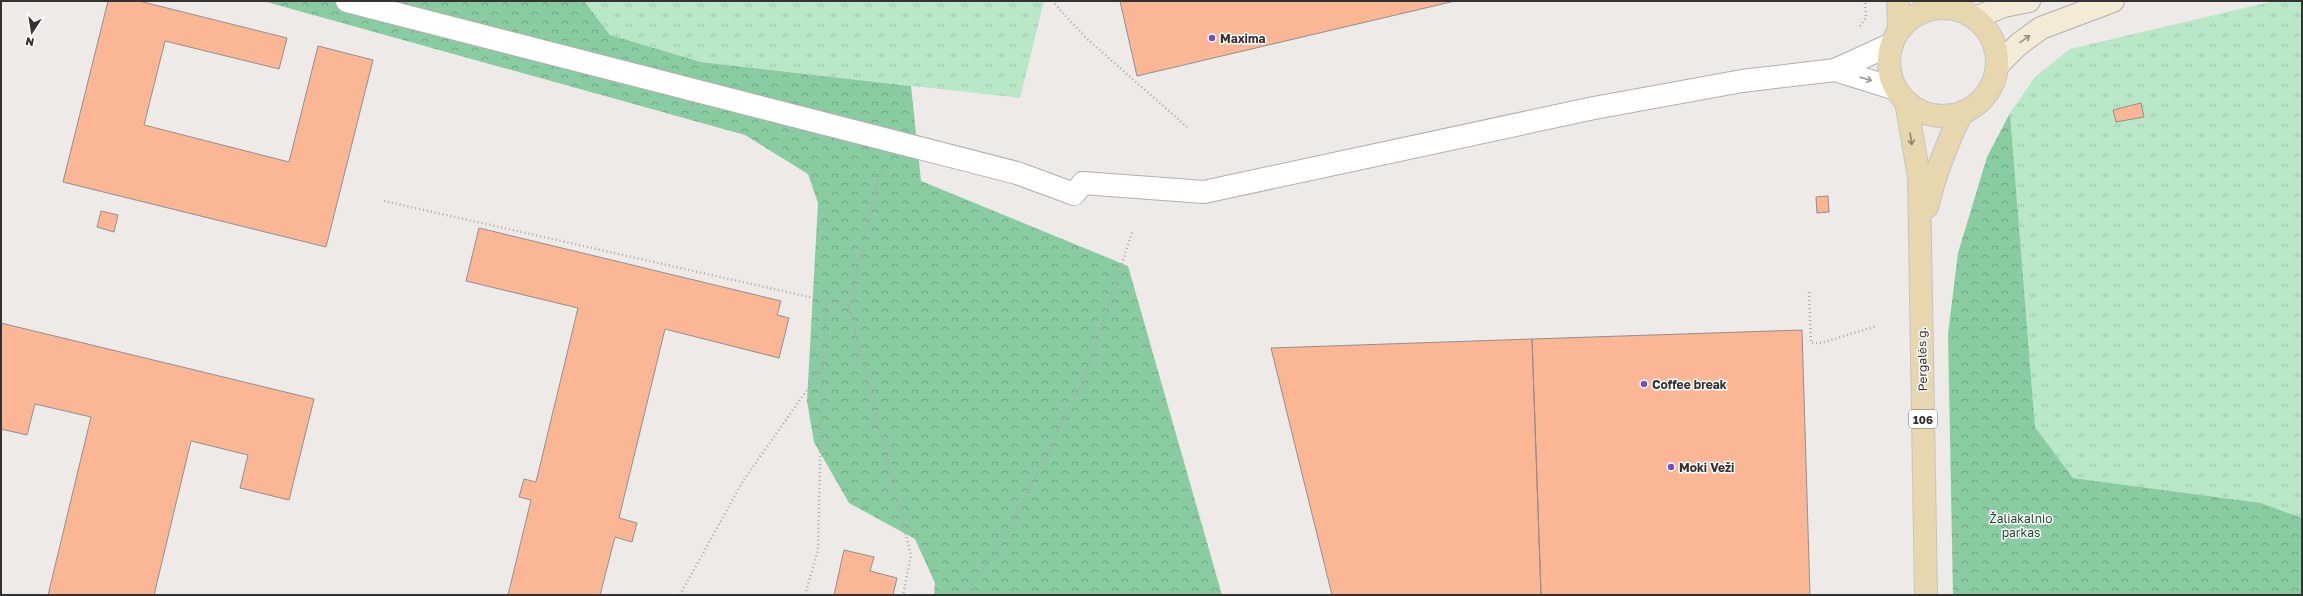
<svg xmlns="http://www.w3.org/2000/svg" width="2303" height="596" viewBox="0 0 2303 596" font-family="'Golos Text',sans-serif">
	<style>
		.grass { fill: url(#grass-tufts) }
		.forest { fill: url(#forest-crowns) }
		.building { fill: #fbb695; stroke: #928f8d }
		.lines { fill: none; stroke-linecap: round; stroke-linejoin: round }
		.street-casing { stroke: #b3afae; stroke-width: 24 }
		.secondary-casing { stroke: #b3afae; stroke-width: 24 }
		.primary-casing { stroke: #c6c5c5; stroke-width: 24 }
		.path { stroke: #adaaa9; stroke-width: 2.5; stroke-dasharray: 1 3; stroke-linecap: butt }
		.street { stroke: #fff; stroke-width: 22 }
		.secondary { stroke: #f3ebd6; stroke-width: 22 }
		.primary { stroke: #e6d7ae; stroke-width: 22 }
		.oneway { stroke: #938e84 }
		.oneway2 { stroke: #999898 }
		.oneway3 { stroke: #8c8470 }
		.poi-dot { fill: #774bc3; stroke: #fff; stroke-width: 1.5 }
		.labels { text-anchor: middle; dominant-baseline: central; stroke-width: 3; stroke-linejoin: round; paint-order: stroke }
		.shield { fill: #fff; stroke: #706f6f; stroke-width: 1 }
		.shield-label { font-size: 11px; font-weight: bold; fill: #333131 }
		.poi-label { font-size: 12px; font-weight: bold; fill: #333131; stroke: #fff; text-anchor: start }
		.street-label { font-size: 12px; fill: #333131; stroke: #fff }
		.park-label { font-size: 12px; fill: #194a2e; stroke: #fff }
	</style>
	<defs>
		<pattern id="grass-tufts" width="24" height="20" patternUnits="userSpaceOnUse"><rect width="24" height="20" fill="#b8e8c7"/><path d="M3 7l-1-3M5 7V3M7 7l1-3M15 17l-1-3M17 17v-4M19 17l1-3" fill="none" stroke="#9fc7ab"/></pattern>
		<pattern id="forest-crowns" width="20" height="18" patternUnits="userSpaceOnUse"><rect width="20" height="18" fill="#8acca1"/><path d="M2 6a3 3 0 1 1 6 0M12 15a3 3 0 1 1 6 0" fill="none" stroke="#71a684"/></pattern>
	</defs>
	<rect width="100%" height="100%" fill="#edeae8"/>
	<path class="grass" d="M584,1H1044L1020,98L701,62L610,35Z
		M2274,1H2302V518L2261,503L2073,478L2035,427L2010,113L2035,77L2070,49Z"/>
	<path class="forest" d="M263,1H584L610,35L701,62L911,86L921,181L1128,266L1222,595H934L935,583L915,539L849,503L814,442L807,401L818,203L808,174L745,135Z
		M2010,113L2035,427L2073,478L2261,503L2302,518V595H1953L1948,334L1958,253L1987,157Z"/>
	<path class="building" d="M108,1H139L287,38L279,69L165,41L144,125L289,162L318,46L373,60L326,247L63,182Z
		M1120,1H1455L1137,76Z
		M2141,103L2144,117L2116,122L2113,110Z
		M1828,196L1829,212L1817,213L1816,197Z
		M101,211L118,215L114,232L97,227Z
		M479,228L781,301L777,315L789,318L779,358L665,329L619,518L637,523L632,542L615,537L600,595H508L531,500L519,497L524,479L536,482L578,308L466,281Z
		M1,323L314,399L289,500L240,488L248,455L191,441L154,595H48L91,417L35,404L27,435L1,429Z
		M1802,330L1810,595H1541L1532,339Z
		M1532,339L1541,595H1332L1271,348Z
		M844,550L874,557L870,571L897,578L893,595H834Z"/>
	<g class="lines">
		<defs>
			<path id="street" d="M347,1L1017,173L1074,194L1083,183L1204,192L1594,108L1742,81L1835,70L1892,44
				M1835,70L1896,89"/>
			<path id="secondary" d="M1975,18L2004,6L2029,1
				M1997,66L2019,44L2041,28L2113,1"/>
			<path id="primary" d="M1898,1L1899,30
				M1889 62a54 54 0 1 1 108 0a54 54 0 1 1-108 0Z
				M1906,101L1919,177L1926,595
				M1927,207C1935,174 1947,143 1962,112"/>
		</defs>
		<use href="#street" class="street-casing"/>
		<use href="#secondary" class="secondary-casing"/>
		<use href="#primary" class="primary-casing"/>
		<path class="path" d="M1052,1L1086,38L1187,127
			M1860,26L1866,18L1865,1
			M881,168L849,306L911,555L903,595
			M384,201L849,306
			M1809,292L1811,343H1821L1877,326
			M680,595L743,481L821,370
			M805,595L818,550L822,369L826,301
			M965,595L1008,532L1082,383L1133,230"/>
		<use href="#street" class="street"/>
		<use href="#secondary" class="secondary"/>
		<use href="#primary" class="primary"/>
	</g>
	<defs><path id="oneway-shaft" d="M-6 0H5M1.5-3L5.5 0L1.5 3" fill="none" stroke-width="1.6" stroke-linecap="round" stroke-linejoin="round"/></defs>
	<use class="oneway" href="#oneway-shaft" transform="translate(2025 39) rotate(-35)"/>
	<use class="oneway2" href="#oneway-shaft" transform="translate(1866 79) rotate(16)"/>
	<use class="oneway3" href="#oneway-shaft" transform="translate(1911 139) rotate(81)"/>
	<g class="poi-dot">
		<circle cx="1212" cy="38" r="4"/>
		<circle cx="1644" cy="384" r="4"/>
		<circle cx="1671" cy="467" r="4"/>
	</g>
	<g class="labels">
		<rect class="shield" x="1909" y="410" width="28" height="18" rx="3"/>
		<g class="shield-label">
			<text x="1923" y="419">106</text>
		</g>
		<g class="poi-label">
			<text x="1220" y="38">Maxima</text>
			<text x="1652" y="384">Coffee break</text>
			<text x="1679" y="467">Moki Veži</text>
		</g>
		<g class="street-label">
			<text transform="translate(1922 359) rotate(-91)">Pergalės g.</text>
		</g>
		<g class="park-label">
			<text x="2021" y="518">Žaliakalnio<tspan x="2021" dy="14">parkas</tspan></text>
		</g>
	</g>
	<rect width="2303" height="596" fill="none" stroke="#333131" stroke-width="4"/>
	<g transform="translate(32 32) rotate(192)" stroke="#ffffff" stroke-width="3" paint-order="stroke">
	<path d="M0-3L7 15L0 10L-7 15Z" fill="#333131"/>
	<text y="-6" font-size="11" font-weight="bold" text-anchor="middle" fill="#333131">N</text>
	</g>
</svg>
